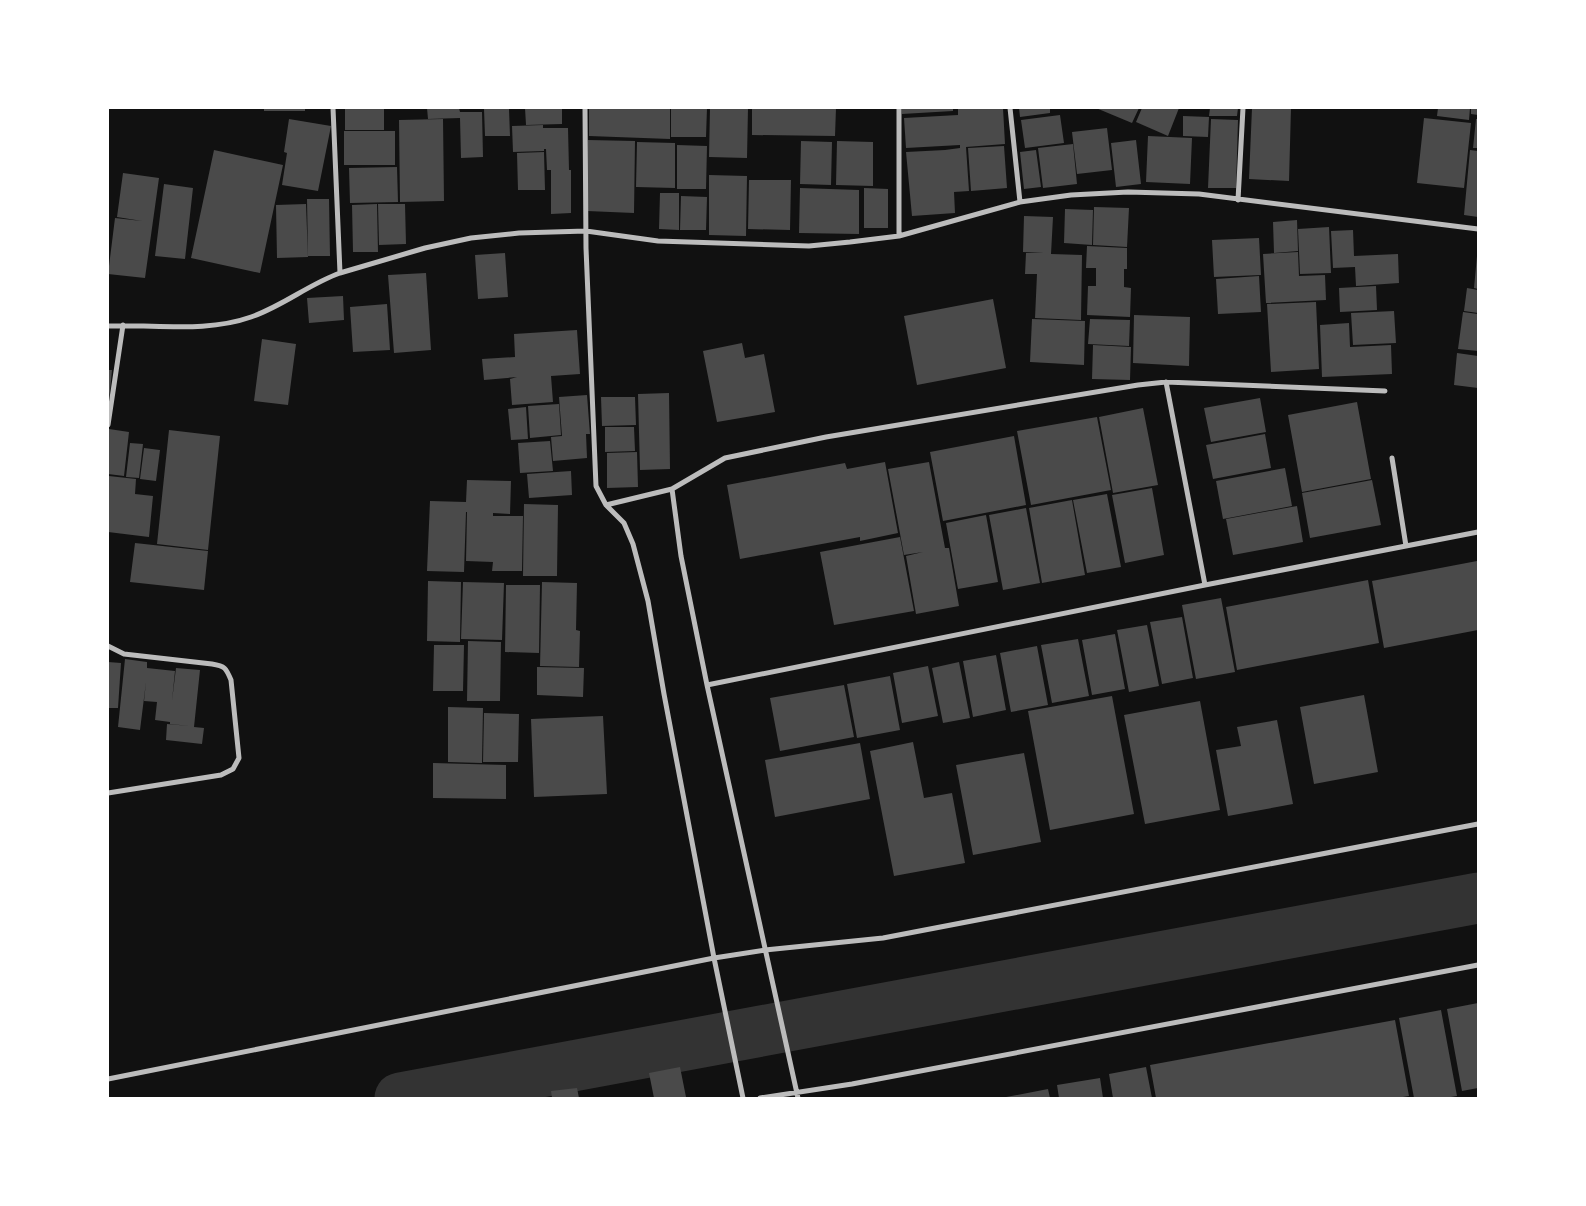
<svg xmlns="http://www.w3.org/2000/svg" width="1586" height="1206" viewBox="0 0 1586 1206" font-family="'DejaVu Sans',sans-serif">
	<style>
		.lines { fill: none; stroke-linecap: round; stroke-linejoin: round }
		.river { stroke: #333; stroke-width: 51 }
		.building { fill: #4a4a4a }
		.minor { stroke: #bcbcbc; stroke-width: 5 }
	</style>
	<rect width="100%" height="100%" fill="#111"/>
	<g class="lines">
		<path class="river" d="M400,1098L1478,898"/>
	</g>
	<path class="building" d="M264,108H305V111H264Z
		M345,108H384V130H345Z
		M427,108H459L460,112H482L483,157L461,158L460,118L428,119Z
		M525,108H562V124L526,125Z
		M589,108H670V139L589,136Z
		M671,108H707L706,137H671Z
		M710,108H748L747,158L709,157Z
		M752,108H836L835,136L752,135Z
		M902,108H953V111L902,114Z
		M961,108H1003L1005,144L966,147L969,191L954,192L955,213L912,216L906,152L945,150L960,148V145L906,148L904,118L958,115V109H961Z
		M1019,108H1050V113L1020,117Z
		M1096,108H1139L1132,123Z
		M1142,108H1179L1168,136L1136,122Z
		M1210,108H1238L1237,116H1209Z
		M1252,108H1291L1289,181L1249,179Z
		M1438,108H1470L1469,120L1437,116Z
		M1471,108H1478V115L1471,114Z
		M484,109H509L510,136H485Z
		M1060,115L1064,143L1025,148L1021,120Z
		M1183,116L1209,117L1208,137L1183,136Z
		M1424,118L1471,123L1464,188L1417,183Z
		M289,119L331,126L318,191L282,185L287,153L284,152Z
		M443,119L444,201L400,202L399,120Z
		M1211,119L1238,120L1236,188H1208Z
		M1476,119H1478V148H1473Z
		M543,125V128H568L569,170H571V213L551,214V170H547L546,149H544V151L513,152L512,126Z
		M1107,128L1112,170L1077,174L1072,132Z
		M344,131H395V165H344Z
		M1148,136L1192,138L1190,184L1146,182Z
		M588,140L635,141L634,213L587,211Z
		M1136,140L1141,184L1116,187L1111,143Z
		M801,141L832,142L831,185L800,184Z
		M837,141L873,142V186L836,185Z
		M637,142L675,143V188L636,187Z
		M1073,144L1077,184L1043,188L1038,148Z
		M677,145L707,146L706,189H677Z
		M1004,146L1007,188L971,191L968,148Z
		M214,150L283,165L260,273L191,258Z
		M1036,150L1041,187L1024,189L1020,152Z
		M1470,150L1478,151V217L1464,215Z
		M544,152L545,190H518L517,153Z
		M397,167L398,202L350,203L349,168Z
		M123,173L159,178L145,278L108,274L115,218L142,221L117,217Z
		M709,175L747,176L746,236L709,235Z
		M749,180H791L790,230L748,229Z
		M164,184L193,188L185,259L155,256Z
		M800,188L859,190V234L799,233Z
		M864,188L888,189V228H864Z
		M660,193H679V230L659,229Z
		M681,196L707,197L706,230H680Z
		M307,199H329L330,256H308Z
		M306,204L308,257L277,258L276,205Z
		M377,204L378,252H353L352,205Z
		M378,204H405L406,244L379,245Z
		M1094,207L1129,208L1127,247L1093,245Z
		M1065,209L1093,210L1092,245L1064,243Z
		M1024,216L1053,217L1051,254L1082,255L1081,320L1035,318L1037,274H1025L1026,253H1044L1023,252Z
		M1297,220L1298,251L1274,253L1273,222Z
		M1329,227L1331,273L1300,274L1298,229Z
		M1353,230L1354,256L1398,254L1399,283L1356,286L1355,267L1333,268L1331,231Z
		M1259,238L1261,275L1214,277L1212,240Z
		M1087,246L1127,248V269H1124V287L1131,288L1130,317L1087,315L1088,286H1096V268H1086Z
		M1298,252L1299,276L1325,275L1326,300L1266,303L1263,254Z
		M505,253L508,297L478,299L475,255Z
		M1477,256H1478V289L1474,288Z
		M426,273L431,350L394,353L388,275Z
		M1259,276L1261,312L1218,314L1216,279Z
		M1376,286L1377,310L1340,312L1339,288Z
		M1467,288L1478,290V313L1464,311Z
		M343,296L344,320L309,323L307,298Z
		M993,299L1006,368L917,385L904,316Z
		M1316,302L1319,369L1271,372L1267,304Z
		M387,304L390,350L353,352L350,307Z
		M1394,311L1396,343L1353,345L1351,313Z
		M1463,312L1478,314V351L1458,349Z
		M1134,315L1190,317L1189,366L1133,363Z
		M1032,319L1085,321L1084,365L1030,362Z
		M1090,319L1130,320L1129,346L1088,344Z
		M1349,323L1350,347L1391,345L1392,374L1322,377L1320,325Z
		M577,330L580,374L551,376L553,402L512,405L510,379L517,377L484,380L482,359L515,357L514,334Z
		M262,339L296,344L288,405L254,401Z
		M742,343L745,358L764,354L775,412L717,422L703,351Z
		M1093,345L1131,347L1130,380L1092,379Z
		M1457,353L1478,356V388L1454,385Z
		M108,370H112L109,401H108Z
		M669,393L670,469L640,470L638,394Z
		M587,395L590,434H586L587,458L553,461L551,437L562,436L559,397Z
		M601,397H635L636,425L602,426Z
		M1260,398L1266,432L1211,442L1204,408Z
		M1357,402L1371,479L1302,492L1288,415Z
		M559,404L561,435L530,438L528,406Z
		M526,407L528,439L511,440L508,409Z
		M1143,408L1158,485L1113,493L1099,417Z
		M1097,417L1111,490L1031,505L1017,431Z
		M605,427H634L635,451L605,452Z
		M109,429L129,432L124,476L108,474Z
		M169,430L220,436L208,550L157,544Z
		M1265,434L1271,468L1213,479L1206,445Z
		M1014,436L1026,505L943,521L930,452Z
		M550,441L553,471L520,473L518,443Z
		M130,443L143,444L139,478L126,477Z
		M144,448L160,450L156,481L140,479Z
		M637,452L638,487L607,488V453Z
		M885,462L898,533L860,541V537L740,559L727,485L845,463L847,469Z
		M929,462L945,548H949L959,606L916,614L906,556L923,552L904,555L888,469Z
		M1285,468L1292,506L1223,519L1216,481Z
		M571,471L572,495L529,498L527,474Z
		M109,476L136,479L135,494L153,496L149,537L108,532Z
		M467,480L511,481L510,514L493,513V516H523L522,571H492L493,562L466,561L467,512H466L464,572L427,571L430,501L466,502Z
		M1372,480L1381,525L1310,538L1302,493Z
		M1152,488L1164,555L1125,563L1112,495Z
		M1107,494L1121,567L1087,573L1073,500Z
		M1072,500L1085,575L1042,583L1029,508Z
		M524,504L558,505L557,576H523Z
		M1297,506L1303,542L1233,555L1226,519Z
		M1026,508L1040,583L1003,590L989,515Z
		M986,515L998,582L958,589L946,523Z
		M900,537L914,611L834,625L820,552Z
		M135,543L208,551L204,590L130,582Z
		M1477,561L1478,568V630L1384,648L1372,581Z
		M1368,580L1379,643L1237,670L1226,607Z
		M428,581L461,582L460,642L427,641Z
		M463,582L504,583L502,640L461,639Z
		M542,582L577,583L576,630L580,631L579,667L540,666Z
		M506,585H540L539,653L505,652Z
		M1221,598L1235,672L1196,679L1182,605Z
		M1182,617L1193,678L1162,684L1150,622Z
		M1147,625L1159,686L1129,692L1117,630Z
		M1115,634L1125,689L1092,695L1082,640Z
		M1078,639L1089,696L1052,703L1041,645Z
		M468,641L501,642L500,701H467Z
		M434,645H464L463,691H433Z
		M1037,646L1048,705L1011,712L1000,653Z
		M996,655L1006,710L973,717L963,661Z
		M125,659L147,662V668L175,671L172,701L176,668L200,670L194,727L204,728L202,744L166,740L167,724L190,726L170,724V722L155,720L157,702L144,701L146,682L140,730L118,727Z
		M108,662L121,663L118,708H108Z
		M959,662L970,718L943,723L932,668Z
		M928,666L938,716L902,723L893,673Z
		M537,667L584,668L583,697L537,695Z
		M890,676L900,730L857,738L847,684Z
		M844,685L854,737L780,751L770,698Z
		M1364,695L1378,772L1314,784L1300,707Z
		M1112,696L1134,814L1050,830L1028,711Z
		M1200,701L1220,810L1145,824L1124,715Z
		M448,707L483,708L482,763L448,762Z
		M484,713L519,714L518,762H483Z
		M603,716L607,794L534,797L531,719Z
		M1277,720L1293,804L1228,816L1216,750L1241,746L1237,727Z
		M913,742L924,798L952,793L965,863L894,876L870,751Z
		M860,743L870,799L775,817L765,760Z
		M1024,753L1041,842L973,855L956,765Z
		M433,763L506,765V799L433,798Z
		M1478,1003V1088L1462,1091L1447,1009Z
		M1441,1010L1457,1096L1445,1098H1414L1399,1018Z
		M1395,1020L1409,1096L1397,1098H1156L1150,1065Z
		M680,1067L686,1097L679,1098H654L649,1073Z
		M1146,1067L1152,1098H1113L1109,1074Z
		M1100,1078L1103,1098H1059L1057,1085Z
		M577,1088L579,1098H552L551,1091Z
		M1048,1089L1050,1098H1001Z"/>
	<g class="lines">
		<path class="minor" d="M333,108L340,273
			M585,108L586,248L596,486L606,505L624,523L633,544L648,601L664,694L714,958L743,1098
			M899,108V236
			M1010,108L1020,202
			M1238,200L1243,108
			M108,326C155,324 206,333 251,317C283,306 309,284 340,273L425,248L471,238L519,233L586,231L658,241L809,246L850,242L899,236L1020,202L1071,195L1128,192L1199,194L1478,229
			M1166,382L1205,585
			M108,425L123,325
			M1392,458L1406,546
			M672,489L681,556L707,685L798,1098
			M606,505L672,489L725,458L826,437L1138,385L1166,382L1385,391
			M108,646L124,654L212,664C225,666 226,668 231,680L239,758L233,769L221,775L108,793
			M707,685L1205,585L1478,532
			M108,1079L714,958L765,950L883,938L1478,824
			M760,1098L852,1084L1478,965"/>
	</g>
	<rect width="1586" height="1206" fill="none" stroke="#ffffff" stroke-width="218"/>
</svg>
